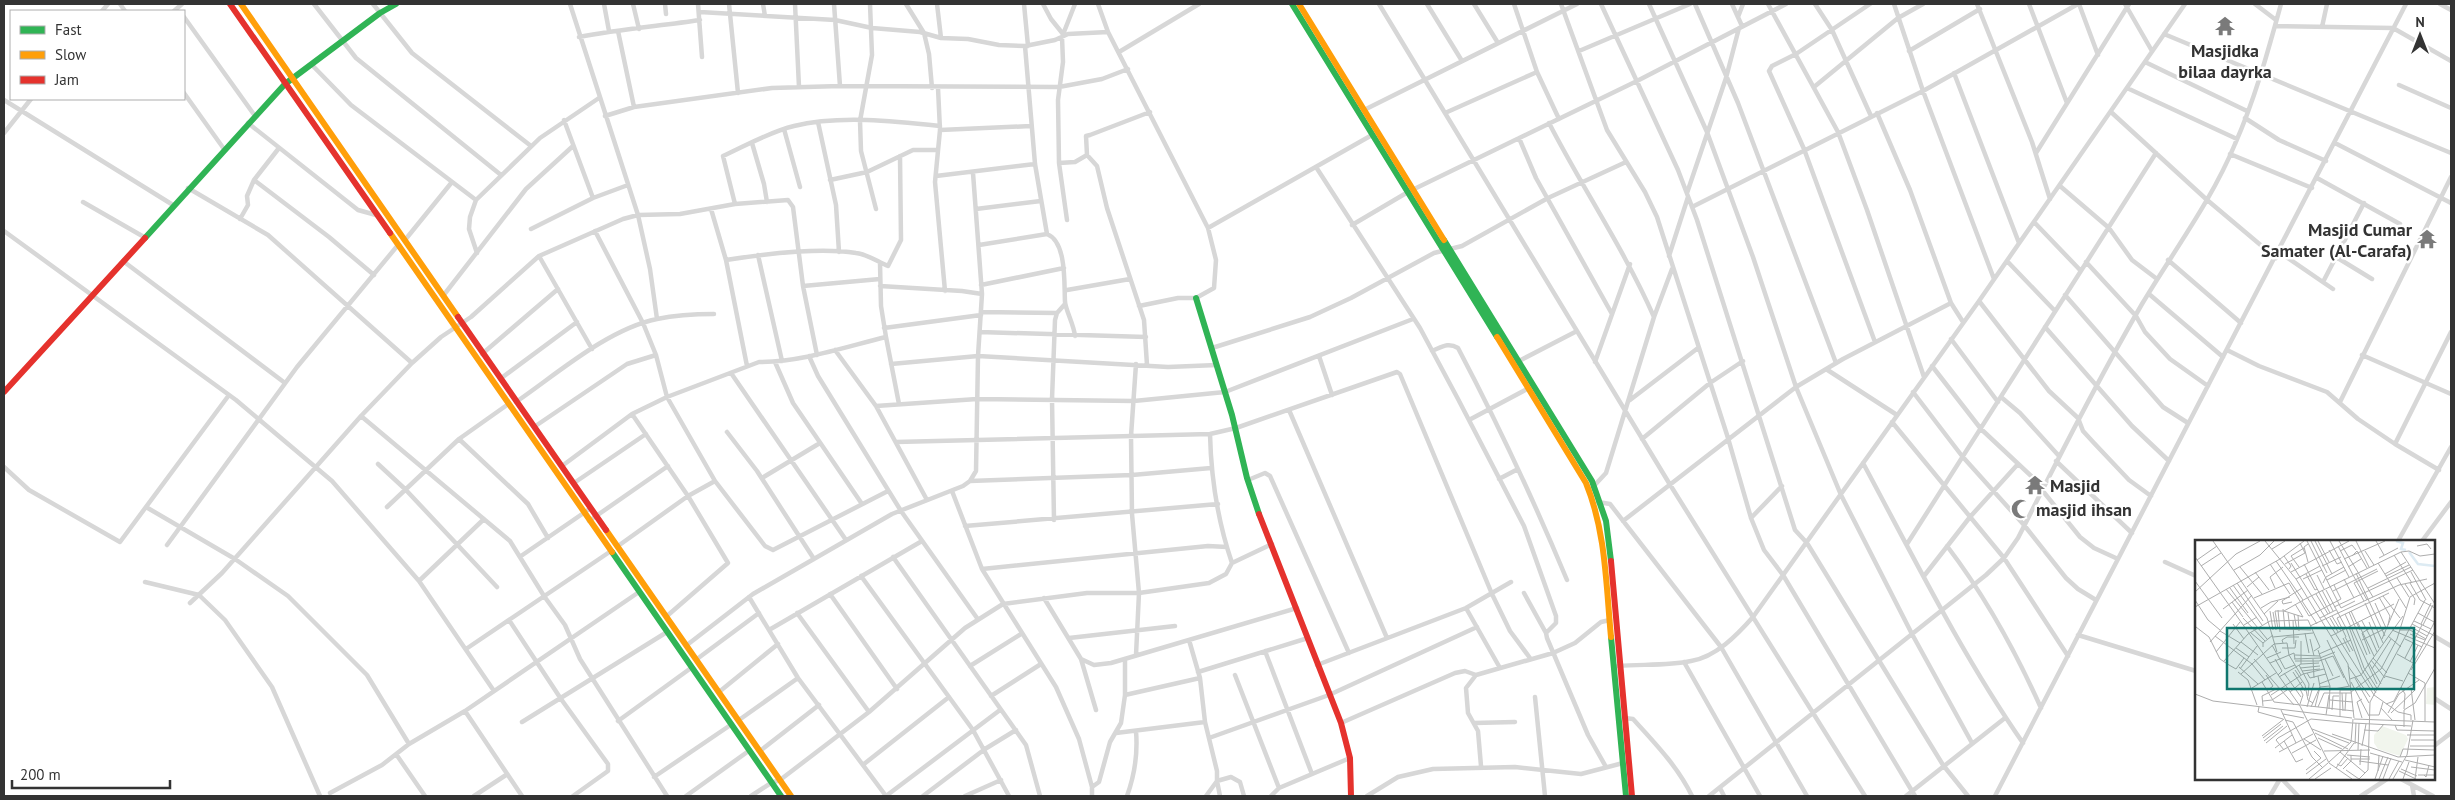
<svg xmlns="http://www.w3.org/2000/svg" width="2455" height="800" viewBox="0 0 2455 800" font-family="'PT Sans',sans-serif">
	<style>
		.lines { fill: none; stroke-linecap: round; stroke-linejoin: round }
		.street { stroke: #d7d7d7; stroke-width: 4.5 }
		.fast { stroke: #30b455; stroke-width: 6 }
		.slow { stroke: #ff9f0a; stroke-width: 6 }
		.jam { stroke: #e5322d; stroke-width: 6 }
		.labels { text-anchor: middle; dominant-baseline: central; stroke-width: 5; stroke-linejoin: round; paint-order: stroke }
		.poi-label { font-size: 18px; font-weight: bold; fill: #333; stroke: #fff; text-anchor: start }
		.inset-river { fill: none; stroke: #ddebf3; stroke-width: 2.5 }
		.inset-road { fill: none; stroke: #adadad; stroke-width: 1 }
		.view { fill: #0f766e; fill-opacity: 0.15; stroke: #0f766e; stroke-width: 2.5 }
		.inset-edge { fill: none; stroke: #333; stroke-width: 2.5 }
	</style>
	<rect width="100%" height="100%" fill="#fff"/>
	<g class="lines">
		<path class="street" d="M120,4L125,11
			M314,4L356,58L501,175
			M373,4L412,53L531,146
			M570,4L638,215L650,269L657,319
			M604,4L609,31
			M633,4L639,29
			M665,4L666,14
			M698,4L702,57
			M729,4L738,93
			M763,4L765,16
			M795,4L799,87
			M834,4L840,86
			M870,4L872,55L860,121L861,151L876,209
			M906,4L924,33L929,54L932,88
			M937,4L941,38
			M1024,4L1028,46
			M1043,4L1051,19L1063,34
			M1098,4L1108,32L1208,228L1216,260L1214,288L1196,298H1178L1139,306
			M1379,4L1669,483L1865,796
			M1427,4L1462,61
			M1474,4L1498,43
			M1514,4L1537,72L1559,119
			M1561,4L1607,130L1645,192L1657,217L1728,438L1751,518L1764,550L1783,575L1915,796
			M1601,4L1678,170L1697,220L1795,530L1807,543L1943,765L1968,796
			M1649,4L1707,132L1753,257L1796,387L1841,495L1912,634L1972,743
			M1695,4L1738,103L1836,363
			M1732,4L1742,26
			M1768,4L1838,132L1867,210L1924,377
			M1815,4L1832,30L1871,116
			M1870,4L1796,54L1772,66L1769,71L1804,149L1875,342
			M1894,4L1923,91L1994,279
			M1977,4L2032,142L2050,199
			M2029,4L2067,103
			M2079,4L2098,55
			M2125,4L2152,51
			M2255,4L2276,20
			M2440,4L2451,10
			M102,11L108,4
			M174,11L182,4
			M700,12L835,20L872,28L920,32L941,38L968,39L999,45L1025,46L1055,40L1068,34L1108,32
			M184,17L255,116
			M1738,17L1743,4
			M2275,26L2393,28L2451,61
			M2322,27L2327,4
			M618,31L634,107
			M2164,34L2451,153
			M579,37C619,29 660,26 700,20
			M1025,46L1035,164L1047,234C1067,242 1064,284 1065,302C1066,311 1074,325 1075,336
			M1579,51L1690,4
			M1909,51L1980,9
			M1119,52L1199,4
			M2145,62L2247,111
			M312,65L351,105L476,200
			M1954,73L2019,243
			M2399,85L2451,108
			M1814,87L1898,18L1923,4
			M938,88L940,130L935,182L945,291
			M2127,88L2237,139
			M184,93L224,149
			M4,100L173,205
			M1364,110L1577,4
			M2111,112L2206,199L2276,258
			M1445,113L1537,72
			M1877,113L1910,190L1951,303L1963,322
			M605,116L634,107L772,88L840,86L1059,87L1102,79L1128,69
			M2245,118L2279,140L2326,161
			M564,120L593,198
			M818,122L836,205L839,252
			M248,123L358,210L376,215
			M1549,123C1583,189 1624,249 1654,317
			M784,129L800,187
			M940,130L1031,126
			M4,133L31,99
			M1519,138L1536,178L1612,314
			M752,143L764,184L767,202
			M2335,143L2451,203
			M2036,153L2129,4
			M2230,154L2312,188
			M1087,155L1097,166L1107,208L1144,320L1147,365
			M1059,163L1075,162L1087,155L1086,136L1090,135L1150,112
			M1316,167L1420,328L1458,399L1524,526L1556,616V623L1546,633L1547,638L1588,735L1606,767
			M936,176L1035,164
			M2317,178L2400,224
			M254,180L329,237L374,275
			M830,180L867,172L913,150H938
			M2060,186L2109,228L2132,260L2157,279
			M188,188L268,235L412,363
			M1687,193L1726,78L1739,28
			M83,202L144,237
			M735,204L723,156C745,146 769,132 794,126C838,115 895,121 940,126
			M1692,207L1923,91L2078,4
			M711,209L726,260L747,366
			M976,209L1041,201
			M240,219L248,205L247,196L254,180L279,148
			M1067,220L1059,163L1058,100L1063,62L1062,37L1075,4
			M2034,222L2081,271
			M1352,225L1408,192L1637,81L1786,4
			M1208,228L1372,135
			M531,229L593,198L628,185
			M4,231L236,400L332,481L419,581L494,691
			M595,231L643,323L656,355L667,397L715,481L765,546L773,550L888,491
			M405,240L452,182
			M979,245L1047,234
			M2279,252L2333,289
			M477,253L469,229L470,217L476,200L540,138L599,98
			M758,255L782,361
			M539,256L592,349
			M1669,256L1688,197
			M2336,257L2372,279
			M726,260C764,254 818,247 856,253C867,254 878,262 888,266L901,240L900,156
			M2168,260L2241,323
			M123,261L285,383
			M2007,261L2055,311
			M2086,262L2136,316L2145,332L2170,359L2208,386
			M880,263L881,306L886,337
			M2323,282L2364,203
			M981,285L1064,268
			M803,286L880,279
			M880,286L962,291L982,294
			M1067,290L1130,279
			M2149,294L2223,357
			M2065,295L2163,407L2188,423
			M443,296L526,189L573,146
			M1979,301L2049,391L2078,418L2083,431L2094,443L2129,480L2151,496
			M981,312L1057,313
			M2045,327L2132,426L2169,461
			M884,328L981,315
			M980,332L1146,337
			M1951,339L1998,402
			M1212,348L1310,317L1351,298L1434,253L1462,246L1548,198L1626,162
			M835,350L876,406L927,500
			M2227,350L2259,366L2327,392L2358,419L2395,444L2439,470
			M1432,351C1442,347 1448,342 1458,348C1498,424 1534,501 1567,580
			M482,354L558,289
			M2362,355L2451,394
			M809,356L818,376L901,511L977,618
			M1319,356L1332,395
			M775,362L793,403L862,504
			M1517,362L1577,331
			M1595,362L1630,264
			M891,364L978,356L1168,367L1217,365
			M1932,366L1981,429L2043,487
			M1826,369L1897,415
			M731,373L846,540
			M500,379L577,322
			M1913,392L1962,456L2024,525L2066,578L2078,589L2096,600
			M2001,397L2020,413L2059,456
			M1630,400L1698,348
			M516,402C558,373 608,329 657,319C676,315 695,314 714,314
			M2340,402L2451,177
			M876,406L977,399L1134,401L1225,392L1413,319
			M1289,410L1387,638
			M632,414L688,496L728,563L667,616
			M361,416L510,541L544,596L565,625L580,659L667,796
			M1469,420L1529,388
			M1892,422L2004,558L2068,656
			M534,427L627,364L656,355
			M727,432L757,471L814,559
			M1210,434C1211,477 1218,522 1232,563
			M459,439L528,504L548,538
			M1642,439L1710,383L1743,361
			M896,442L1210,434L1236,428L1397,372L1400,374L1492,594L1510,631L1530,658
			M2395,444L2451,332
			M2056,461L2132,533
			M1863,463C1914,558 1962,655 2023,743
			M378,464L405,489L497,587
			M562,466L632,414L667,397L759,362C802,362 845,347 886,337L899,404
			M4,467L29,490L120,542L229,395
			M762,478L820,443
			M1499,479L1518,469
			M1248,480L1265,473L1270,476L1349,653
			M970,481L1132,475L1211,468
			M574,483L646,434
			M1592,488L1606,473L1654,317L1672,269
			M2042,490L2080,537L2094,548L2118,559
			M952,491L982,569L1056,687L1079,739L1092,787V796
			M1598,502L1610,504L1721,647L1807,796
			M146,507L235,559L288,596L367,675L409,744
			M387,507L459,439L507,405
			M1751,518L1782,486
			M1054,520L1052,399L1055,320L1057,313L1065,304
			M589,521L668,466
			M1623,521L1796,387L1843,359L1951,303
			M965,526L1218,504
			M2398,541L2451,447
			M2422,541L2451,502
			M1907,544L2156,153
			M167,545L297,367L398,245
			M618,546L688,496L715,481
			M1947,546C1986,597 2015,650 2041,708
			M521,556L591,508
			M893,557L1026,745L1040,796
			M2165,562L2196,576
			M982,569L1208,546L1227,547
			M861,576L973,730L1009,796
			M1924,576L1970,517L2018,464
			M419,581L484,519
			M145,582L199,595L225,620L272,687L320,796
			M1524,593L1546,633
			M830,594L897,689
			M749,597L798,678L886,796
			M1044,598L1081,659L1094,665L1111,663L1297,608
			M190,603L222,573L361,416L412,363L441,337L471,317L539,256L623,219L638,215L680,214L735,204L788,200L793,207L803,286L817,355
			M1466,608L1500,668
			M797,613L869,712
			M509,620L561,699L608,764V771L573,796
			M769,630L922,541
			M2078,635L2196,671
			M2434,636L2451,646
			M1069,638L1175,626
			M1189,640L1200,678L1205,722L1217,771V781L1206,796
			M687,645L753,594L892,514L963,486L970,481L976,471L978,356L982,294L973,173
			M466,649L611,551
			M1265,651L1312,774
			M1136,655L1139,593L1132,514L1131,436L1136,364
			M697,659L759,613
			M1081,659L1096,710
			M1684,662L1760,796
			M1317,665L1466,608L1511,582
			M970,666L1021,634
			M1618,666C1642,664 1668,666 1691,661C1716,657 1737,635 1753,617L1979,301L2185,4
			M1198,672L1308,638
			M1235,675L1279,788
			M719,692L778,644
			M1125,695L1200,678
			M991,696L1041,664
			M1535,697L1545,796
			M2434,698L2451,709
			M465,711L522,796
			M1625,718L1633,719C1655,743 1678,767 1692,796
			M739,720L798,678
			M618,721L691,668
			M522,722L667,632
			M1341,723L1455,673L1465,671L1476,675
			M1474,723L1515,722
			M1116,733L1205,722
			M1209,738L1329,695L1477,627
			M2434,746L2451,733
			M760,751L819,705
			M396,754L425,796
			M864,764L949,697
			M1481,766L1478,731L1468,713L1466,688L1476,675L1553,653L1575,643L1601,622L1610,620
			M654,777L732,724
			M2282,779L2298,796
			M2401,779L2433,796
			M2412,785L2414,796
			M1092,787L1099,782L1110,742L1121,723L1125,695V659
			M1720,788L1724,796
			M330,793L382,765L409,744L465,711L639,592
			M474,796L506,775
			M686,796L750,750
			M751,796L771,783L780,780L869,712L965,628L1003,604L1087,593H1139L1209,583L1226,574L1232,563L1272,544
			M886,796L1000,710
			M923,796L985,749L1016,730
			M965,796L1001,780
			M1127,796C1135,774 1138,755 1136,731
			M1220,796L1217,781L1231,777L1240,782L1244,796
			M1271,796L1279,788L1350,758
			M1367,796L1398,777L1433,769L1515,767L1581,774L1623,763
			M1709,796L1986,575L2004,558L2018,538C2058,459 2098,380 2142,304C2173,252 2212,200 2235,144C2255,99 2268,51 2281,4
			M1906,796L2005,718
			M1995,796L2406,4
			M2270,796L2280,779
			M2361,796L2387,779"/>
		<path class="fast" d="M1292,4L1497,337
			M145,238L285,84L380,13L396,4
			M1444,240L1592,481L1606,521L1611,561
			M1196,298L1232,415L1247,478L1259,514
			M612,552L781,796
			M1611,637L1626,796"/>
		<path class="slow" d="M241,4L458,317
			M1299,4L1444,240
			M390,233L612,552
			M1497,337L1586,483C1606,532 1606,585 1611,637
			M606,530L791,796"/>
		<path class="jam" d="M230,4L390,233
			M458,317L606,530
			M4,392L145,238
			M1259,514L1341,723L1350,758L1351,796
			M1611,561L1632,796"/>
	</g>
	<defs>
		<symbol id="temple-bare" viewBox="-9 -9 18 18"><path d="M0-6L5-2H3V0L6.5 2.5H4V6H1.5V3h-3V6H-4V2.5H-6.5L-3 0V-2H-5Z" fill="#7a7a7a" stroke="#fff" stroke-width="2.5" paint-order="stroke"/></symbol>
		<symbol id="mosque-bare" viewBox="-9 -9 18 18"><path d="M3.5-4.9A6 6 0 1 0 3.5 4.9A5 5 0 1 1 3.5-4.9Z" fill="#7a7a7a" stroke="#fff" stroke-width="2.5" paint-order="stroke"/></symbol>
	</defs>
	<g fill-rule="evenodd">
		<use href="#temple-bare" x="2211" y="12" width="28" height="28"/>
		<use href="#temple-bare" x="2413" y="225" width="28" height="28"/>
		<use href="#temple-bare" x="2021" y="471" width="28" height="28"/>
		<use href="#mosque-bare" x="2007" y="495" width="28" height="28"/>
	</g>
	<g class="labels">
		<g class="poi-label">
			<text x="2225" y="50" text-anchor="middle">Masjidka<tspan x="2225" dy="21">bilaa dayrka</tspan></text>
			<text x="2412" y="229" text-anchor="end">Masjid Cumar<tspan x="2412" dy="21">Samater (Al-Carafa)</tspan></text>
			<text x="2050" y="485">Masjid</text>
			<text x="2036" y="509">masjid ihsan</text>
		</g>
	</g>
	<g transform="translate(2195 540)">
		<rect width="240" height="240" fill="#fff"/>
		<path d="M240,147V165L231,164L232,148ZM187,186L211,195L213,199L205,216L183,209L179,203V195Z" fill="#f1f5ed"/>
		<path class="inset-river" d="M201,1L208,3L206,9L211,10M214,12L223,24L240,26"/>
		<path class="inset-road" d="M18,1L72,78L82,112M70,1L101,39L153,124L159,178M112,1L146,68M116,1L132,33M120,1L137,34M123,1L134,22M135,1L154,37M144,1L178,57M161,1L174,27M181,1L189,15M143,6L158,35M222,6L232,4L236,9M77,9L90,1M134,10L142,24L147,22M145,11L157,5L161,10M170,11L179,25M206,12L214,11L225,16L240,14M199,15L217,43M89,16L96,26L94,29M157,16L162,11L172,28M0,17L39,72M184,18L203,8M85,19L109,1M149,19L190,1M2,20L22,6M81,21L108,60M113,22L109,7L113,4M96,23L179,155L203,172L216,175V180M183,23L211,68M75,24L95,54M90,24L110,13L105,3M109,24L135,73M6,26L26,13M127,26L146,17M45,27L67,54M104,27L96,16L109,8M153,27L166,19M39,30L65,15L79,1M60,32L74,50M96,32L154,1M216,32L231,60M161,33L190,96M111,34L120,50L122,49M190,34L211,22M122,35L129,49M158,35L172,60M191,36L214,25M202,38L214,57M101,39L125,26M108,39L127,30M149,39L159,58M132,40L151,30M0,41L27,78M42,43L68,81M94,43L114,76L146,59M128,43L131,37L149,27M215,43L225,60L240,68M210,44L220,59L219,65M38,45L67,85M139,45L146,59M52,47L64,37M35,48L53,73M80,48L75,37L88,27M173,48L216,27M31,49L72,99M127,50L138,71M131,50L151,88L167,130L181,153M138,51L182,29M0,52L41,14L65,1M121,54L133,74M188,56L205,78M184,57L195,76L193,85M59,58L94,43M112,58L206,12L240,64M0,60L13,80L25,90M107,61L122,84M169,61L159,43L183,31M37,62L48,77M97,62L88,64L87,61L107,48M170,63L188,103M180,63L191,88M100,64L108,77M0,67L85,19M139,67L218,30M66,68L76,62L95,57M146,68L160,61M28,69L53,50M88,69L90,89M83,70L85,92M75,71L78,90M89,71L108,77M156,71L165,90M39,72L105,166L134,223L157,239M78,72L81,90M154,72L172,115M93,73L95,89M223,73L239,82M69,74L83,61M99,74L102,90M150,74L182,144M103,75L104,91M137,76L146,91M48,78L70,101M125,78L141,70M135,78L143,92M142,78L194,53M142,78L151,97M98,80L99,104M167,81L175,96M219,81L236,89M174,82L184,108M163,83L179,116M38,84L49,99M217,84L240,96M226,84L236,63M49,85L62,77M228,85L238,65M115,86L204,45L232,39M1,87L14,97L25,119L34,125L41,129L49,118M154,87L169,128L183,150M216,87L232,96M175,88L167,93L175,114M83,89L80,71H89L112,58M85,89L116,90M197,90L240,108M205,90H215L231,99M25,91L45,103M56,93L68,103M110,93L114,113M215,94L230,100M20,96L57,124L70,140M136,96L199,64M175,96L182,112M193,96L206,107M78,97L118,93M150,97L158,111M148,98L155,112M115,99L119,116M187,99L204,59M210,99L227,107M132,100L154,146M167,100L191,88M15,102L57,55M46,102L63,115M88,103L87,100L92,97H104M77,105L90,129L100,125M68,107V103L78,95M41,108L54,117M87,108H100L101,100M123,110L135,146L134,169M21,112L45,82M124,114L156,100M202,114L218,123M94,115L106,135M100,115L125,116M72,118L86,112M178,118L192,133M210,118L227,85M59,119L99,165M80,119L87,131L83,135M99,119L125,118L140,112M118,119L119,138M130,119L138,136M176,120L190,138M29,121L53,94L75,81L113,80L125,107L119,111M100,121H124L138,116L149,138M215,122L223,105M75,123L99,113L100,119M174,123L186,144M106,124L124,123M104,125L114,144L113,156M153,126L175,157M44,127L63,144M105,128L125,126M45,129L62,106M177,129L196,99M100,130L110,145L113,160L118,163M216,130L240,91M107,131L125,129M43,132L53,140L62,165M98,132L110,151M89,133L106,157M112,133L115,138L131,134M213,133L230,143M46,134L79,104L92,103L94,115M71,135L78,146L73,150M190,136L208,141M84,137L106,124V101M160,138L174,163M155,139L166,135L208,76M67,142L79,162L159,171M156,142L174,176M230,143V181M124,144L145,136M206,147L210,154L209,169M57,148L81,133M216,148L220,180M134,150L155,146M95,152L107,142M156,152L186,129L202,99L215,57L240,43M147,153L148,171M0,154L18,161L157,178M76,155L108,134L129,129M167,159L162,162L167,178M135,160L158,162M68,161L77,160L92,150M105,164L108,155L105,149L108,147M191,164L199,161L240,81M68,166L67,156L83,148M64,167L63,172L88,179M112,167L119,143M116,167L125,147L123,136M120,167L125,147L135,146M123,167L129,153H157M186,168L197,180M86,170L101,203M137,170L138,156H144M150,171L151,153M193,173L204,154L224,140M196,173L220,150M88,174L109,178M131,175L134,155M174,175H184L188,162M145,177V150H156M159,179L240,182M90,180L98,182L117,217L128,228M158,183L216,186M200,185L202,190L240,191M209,187V170L220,163L240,128M117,189L154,203M169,190L183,191L189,184M120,193L153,209M137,194L203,217L240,215M212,195H240M67,196L89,179M68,198L86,184M83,198L116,179L157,183M83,198L81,200L89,210M123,198L147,209M109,199L126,210M216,200H240M69,201L88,186M89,201L101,222L108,219M71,203L92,186M160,204L161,183M167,206L171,184M215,206H240M80,208L97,195M163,210L164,183M129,211L175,210M84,212L118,194M145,212L170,233M97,213L121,200M175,213L207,222M152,215L175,217M205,217L208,209L240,210M156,219H175M210,220L240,227M164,221L193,225M134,222L156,202L158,179M142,224L146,226L153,218M165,225L166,209M216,227L240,230M141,228L159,203M148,229L156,221V215M206,229L222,236M111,230L126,218L119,211M151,230L164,239L173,230L175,162L230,60M183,231L184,215M204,231L221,239M111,234L131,219M223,235H240M229,235L231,237L234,225M114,239L133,223M120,239L136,228M180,239L188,216M184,239L193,217M188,239L196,218M194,239L204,221M198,239L212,215L218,180M208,239L214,222M220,239L223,217"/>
		<path class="view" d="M32,88H219V149H32Z"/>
		<rect width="240" height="240" class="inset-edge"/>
	</g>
	<rect width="2455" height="800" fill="none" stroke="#333333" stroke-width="10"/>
	<rect x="10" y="10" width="175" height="90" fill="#ffffff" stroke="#adadad"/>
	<rect x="20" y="26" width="25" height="8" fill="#30b455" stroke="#adadad"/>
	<text x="55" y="35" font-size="15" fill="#333333">Fast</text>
	<rect x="20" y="51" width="25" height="8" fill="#ff9f0a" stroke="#adadad"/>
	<text x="55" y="60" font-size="15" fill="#333333">Slow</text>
	<rect x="20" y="76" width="25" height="8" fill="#e5322d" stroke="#adadad"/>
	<text x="55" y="85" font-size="15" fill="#333333">Jam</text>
	<g transform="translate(2420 35)" stroke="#ffffff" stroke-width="4" paint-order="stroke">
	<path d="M0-4L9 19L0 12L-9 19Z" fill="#333333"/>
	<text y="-8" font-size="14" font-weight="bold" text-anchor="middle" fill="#333333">N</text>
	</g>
	<path d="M12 780v8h158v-8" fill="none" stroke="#333333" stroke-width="2.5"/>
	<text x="20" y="780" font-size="15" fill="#333333" stroke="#ffffff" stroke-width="4" paint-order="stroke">200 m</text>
</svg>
